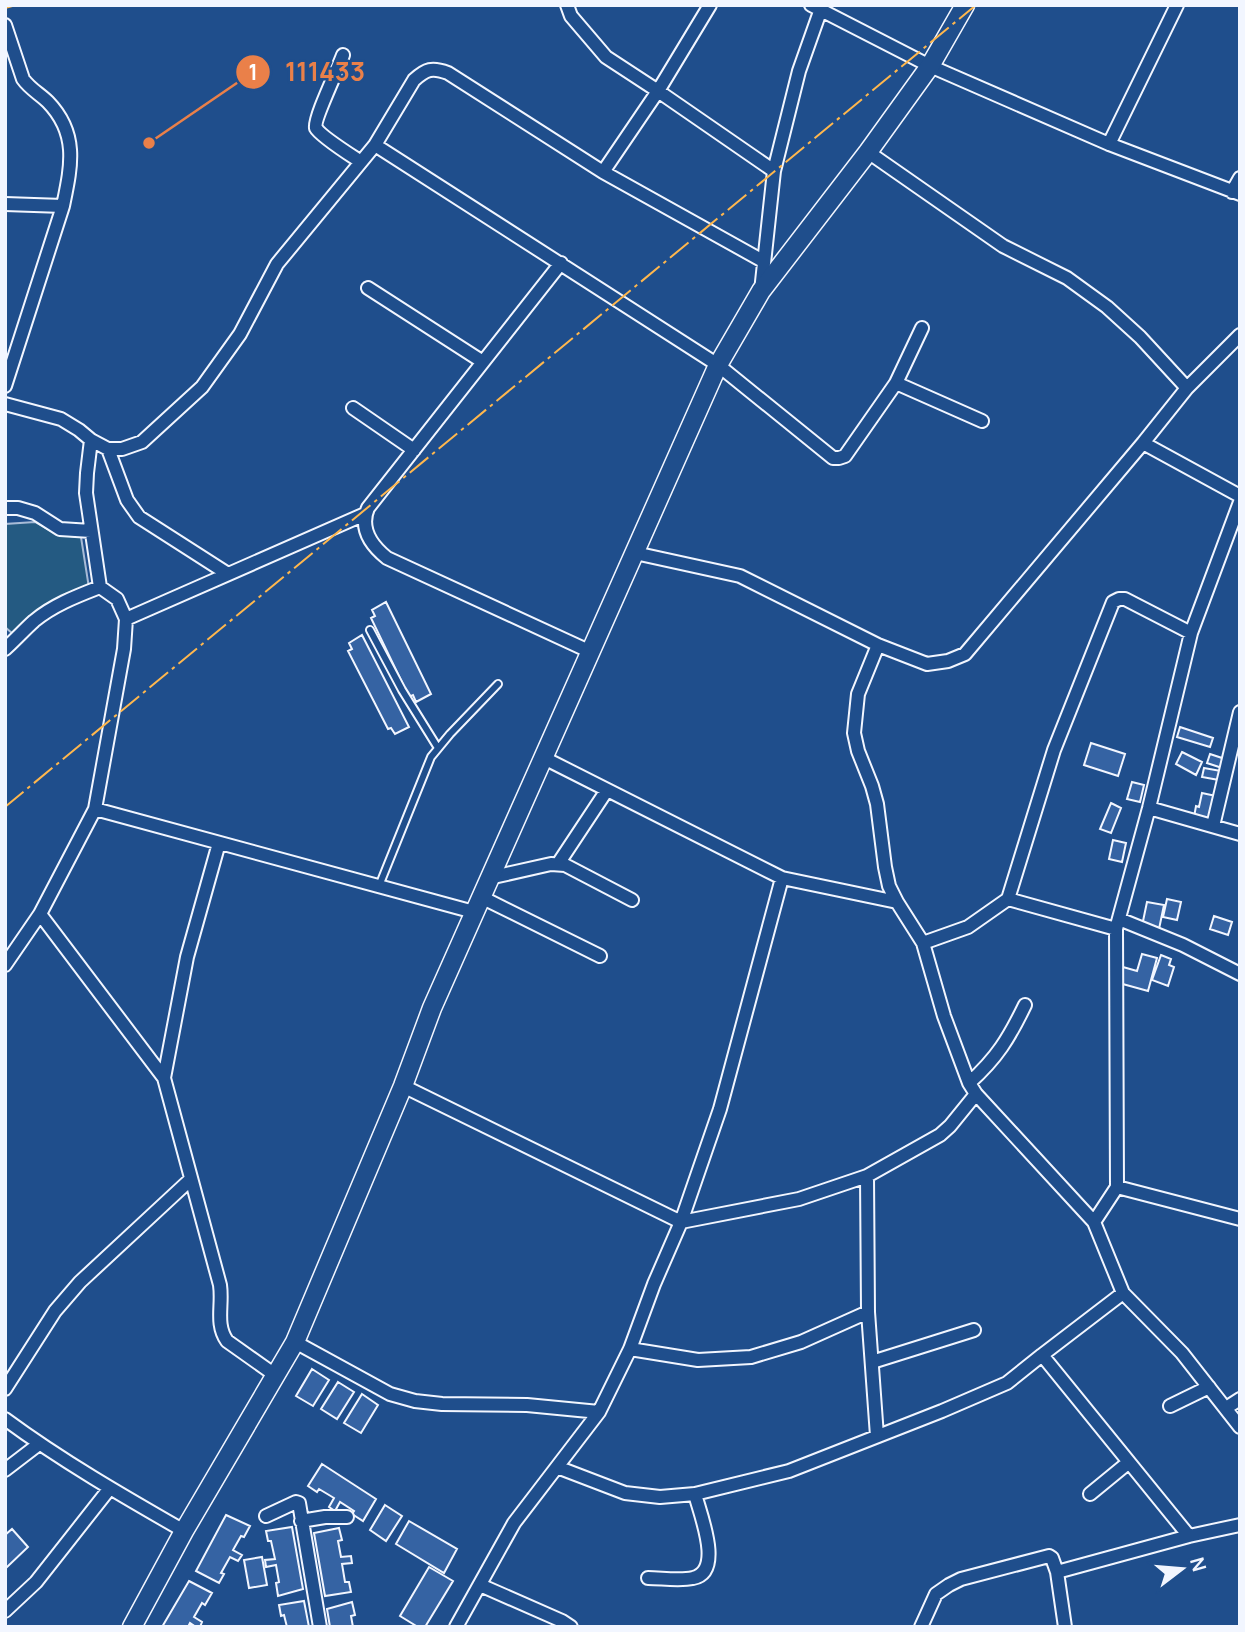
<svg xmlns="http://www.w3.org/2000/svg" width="1245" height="1632" viewBox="0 0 1245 1632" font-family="Manrope,sans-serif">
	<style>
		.green { fill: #245a82; stroke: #a8bbd7; stroke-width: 2 }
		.building { fill: #3563a3; stroke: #f2f6ff; stroke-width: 2 }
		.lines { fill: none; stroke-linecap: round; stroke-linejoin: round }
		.lane-casing { stroke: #f2f6ff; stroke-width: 10 }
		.street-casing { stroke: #f2f6ff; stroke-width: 16 }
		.secondary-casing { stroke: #f2f6ff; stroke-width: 21 }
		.lane { stroke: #1f4e8c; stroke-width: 6 }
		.street { stroke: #1f4e8c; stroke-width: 12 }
		.secondary { stroke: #1f4e8c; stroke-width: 18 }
		.power { stroke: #ffb74d; stroke-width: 2; stroke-dasharray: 24 5 3.5 5; stroke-linecap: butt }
		.leader { fill: none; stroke: #ea8049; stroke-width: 2.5 }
		.callout-dot { fill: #ea8049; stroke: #1f4e8c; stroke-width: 2.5 }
		.mark-label { font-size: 21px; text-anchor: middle; font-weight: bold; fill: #fff }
		.callout-label { font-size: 26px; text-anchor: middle; font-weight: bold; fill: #ea8049; stroke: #1f4e8c; stroke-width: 5; stroke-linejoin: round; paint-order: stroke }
	</style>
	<rect width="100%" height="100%" fill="#1f4e8c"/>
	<path class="green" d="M35,522L58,535L81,537L89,588L13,634L5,627V524Z"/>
	<path class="building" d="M386,602L431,694L416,702L413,695L409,697L371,618L375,616L372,610Z
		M362,635L409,727L395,734L391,728L388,729L348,651L352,649L349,643Z
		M1180,727L1213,738L1210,747L1177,737Z
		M1091,743L1125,754L1118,776L1084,765Z
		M1182,752L1202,762L1196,775L1176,764Z
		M1210,754L1225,759L1222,768L1207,763Z
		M1204,768L1221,771L1219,780L1202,777Z
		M1132,782L1144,785L1140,802L1127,799Z
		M1202,793L1216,796L1210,821L1194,817L1196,806L1199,807Z
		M1111,803L1121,808L1111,833L1100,829Z
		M1113,840L1126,843L1122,862L1109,859Z
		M1167,899L1181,902L1177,920L1163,917Z
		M1147,902L1164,905L1159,929L1142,926Z
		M1214,916L1232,922L1228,935L1210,929Z
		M1142,954L1157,958L1148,991L1119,983L1123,967L1137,971Z
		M1161,955L1171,959L1169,965L1174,967L1168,986L1152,980Z
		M312,1369L329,1380L313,1406L296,1396Z
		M338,1382L354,1392L337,1419L321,1409Z
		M362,1394L378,1405L361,1433L344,1423Z
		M322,1464L376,1499L363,1521L352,1514L354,1511L340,1502L335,1511L329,1507L334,1498L319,1489L317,1492L308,1486Z
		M385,1505L402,1516L386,1541L370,1530Z
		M226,1515L250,1526L244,1537L241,1536L233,1550L242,1555L238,1561L230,1557L221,1573L224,1574L219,1583L196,1571Z
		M409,1521L457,1549L444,1573L396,1544Z
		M292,1527L303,1589L278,1596L276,1583L279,1582L276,1565L266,1567L265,1560L275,1559L271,1541H268L266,1531Z
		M339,1528L342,1540L338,1541L341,1557L351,1556L352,1563L342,1564L345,1582H349L351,1592L325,1596L314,1533Z
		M12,1529L28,1547L6,1568L5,1535Z
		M262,1557L267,1585L249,1588L244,1560Z
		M429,1567L453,1581L425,1627H418L400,1616Z
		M189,1581L212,1593L205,1605L202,1603L194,1617L202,1622L200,1627H196L190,1623L188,1627H162Z
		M304,1601L309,1627H287L284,1615L281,1616L279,1605Z
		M352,1602L355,1615L351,1616L353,1627H330L327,1609Z"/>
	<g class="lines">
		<defs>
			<path id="lane" d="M370,630L402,690L438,748
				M379,886L431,757L450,734L498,684"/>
			<path id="street" d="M567,5L571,16L606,57L658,91L774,171
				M811,5L930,66L1109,144L1240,194
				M5,25L23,79C30,89 40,94 48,102C79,134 71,167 63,206
				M343,55C339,67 313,120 316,128C320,136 352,156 361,162
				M1109,144L1177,5
				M375,145L414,80C426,69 432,67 448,73L603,172L763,261
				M868,152L1003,246L1067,278L1107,307L1140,337L1187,388
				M603,172L658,91L710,5
				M1232,192L1240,178
				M5,204L63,206L5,386
				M561,263L368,508C359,529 372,546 387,558L591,652
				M368,288L483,362
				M761,291L774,171L799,71L822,6
				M896,383L982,421
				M5,404L61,419L79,430L91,440L108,449H122L142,442L202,387L240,334L277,264L375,145L718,365L833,458H839L845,456L896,383L922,328
				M353,408L414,450
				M91,440L87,473L86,493L100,587L117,599L126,619L124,649L95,809L474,912
				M1143,443L1240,496
				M108,449L127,500L139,517L228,574
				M5,508H18L35,513L60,529L91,531
				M635,553L740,576L878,645L927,664L948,661L965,654L1143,443L1187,388L1240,335
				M126,619L365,514
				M878,645L858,694L854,733L858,751L872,786L877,804L885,867L889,886L897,902L923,943L944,1016L969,1083L976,1094L1094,1222L1123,1293L1182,1353L1240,1427
				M5,649C15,640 24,630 34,621C53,605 77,596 100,587
				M544,758L782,878L897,902
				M1149,808L1240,834
				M95,809L40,914L164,1078
				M1213,826L1240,712
				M219,843L187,957L164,1078L220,1285C223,1305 215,1324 227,1341L275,1375
				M558,864L607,790
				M489,878L551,864L565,865L632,900
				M481,897L600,956
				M1008,899L1116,929
				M1119,919L1183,945L1240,974
				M923,943L968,927L1008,899L1054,750L1113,602L1119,599H1125L1191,633
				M5,965L40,914
				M969,1083C997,1058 1009,1038 1025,1005
				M403,1086L681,1222L799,1199L867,1176L940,1135L950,1126L976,1094
				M867,1176L868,1312L877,1436
				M1117,1187L1240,1219
				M1094,1222L1117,1187L1116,929L1149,808L1191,633L1240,502
				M295,1342L390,1394L415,1401L442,1404L527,1405L599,1412
				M630,1349L698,1360L751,1357L801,1342L868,1312
				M1042,1355L1123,1293
				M872,1362L974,1330
				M5,1389L55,1311L80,1282L191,1179
				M1170,1406L1209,1387
				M1226,1408L1240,1399
				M5,1419C62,1461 123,1496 184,1531
				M557,1467L625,1493L660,1497L695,1494L789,1471L942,1411L1007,1383L1042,1355L1189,1536
				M5,1470L39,1444
				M1090,1494L1129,1462
				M266,1516L296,1502L299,1503L320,1627
				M301,1521L325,1517H347
				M648,1578C661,1578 680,1581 693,1578C724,1572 700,1514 695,1494
				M480,1585L562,1621L571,1627
				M5,1611L36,1582L110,1488
				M456,1627L514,1523L599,1412L630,1349L654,1284L681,1222L720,1109L782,878
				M921,1627L936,1594L949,1585L961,1579L1049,1556L1052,1558L1057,1572
				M1065,1627L1057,1572L1189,1536L1240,1525"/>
			<path id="secondary" d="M132,1627L184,1531L295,1342L403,1086L432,1008L718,365L761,291L868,152L930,66L965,5"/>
		</defs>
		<use href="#lane" class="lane-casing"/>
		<use href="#street" class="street-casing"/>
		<use href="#secondary" class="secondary-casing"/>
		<use href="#lane" class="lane"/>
		<use href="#street" class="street"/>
		<use href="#secondary" class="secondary"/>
		<path class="power" d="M5,8L16,5
			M5,807L976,5"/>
	</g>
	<path class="leader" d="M149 143L253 72"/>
	<g class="callout-dot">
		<circle cx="149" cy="143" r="7"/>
		<circle cx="253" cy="72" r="18"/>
	</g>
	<g class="mark-label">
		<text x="253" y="80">1</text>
	</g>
	<g class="callout-label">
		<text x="325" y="81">111433</text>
	</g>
	<rect width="1245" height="1632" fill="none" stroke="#f2f6ff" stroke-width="14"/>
	<g transform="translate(1182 1569) rotate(74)" stroke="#1f4e8c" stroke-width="5" paint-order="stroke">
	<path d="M0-5L12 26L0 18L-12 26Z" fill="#f2f6ff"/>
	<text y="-10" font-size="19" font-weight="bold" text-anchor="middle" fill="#f2f6ff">N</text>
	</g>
</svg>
